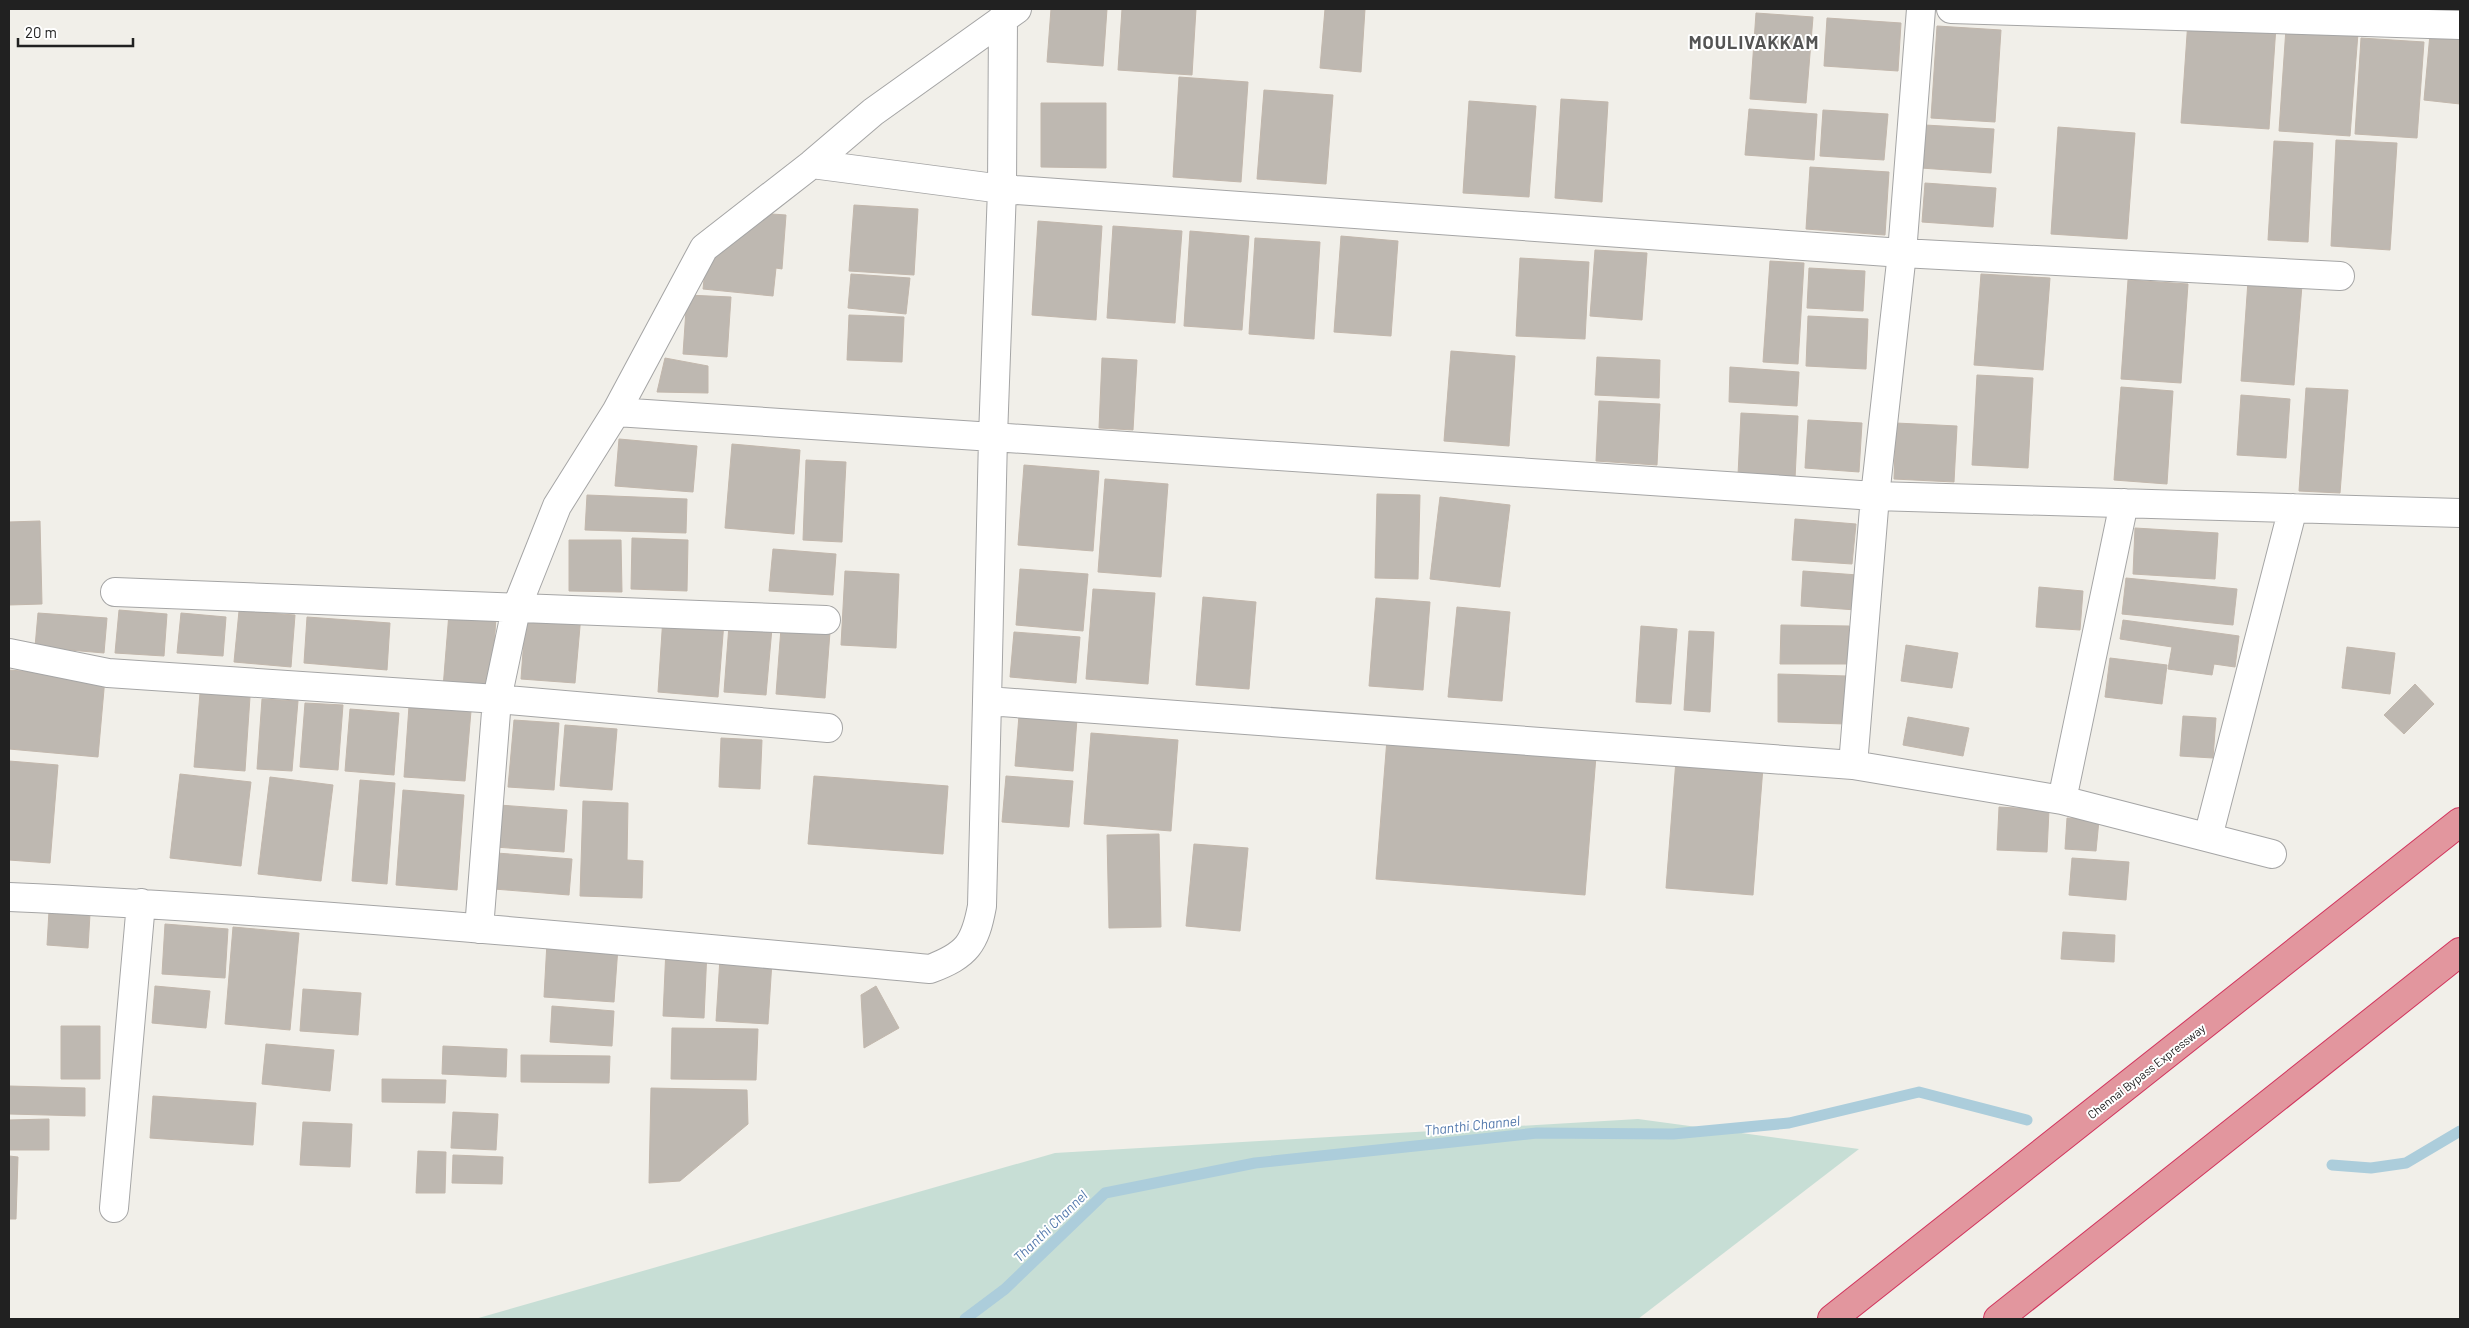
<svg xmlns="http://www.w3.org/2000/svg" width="2469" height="1328" viewBox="0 0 2469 1328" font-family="Barlow,sans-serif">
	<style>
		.wetland { fill: #c7ded5 }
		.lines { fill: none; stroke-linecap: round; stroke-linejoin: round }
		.stream { stroke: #accddb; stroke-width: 11 }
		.building { fill: #beb8b1; stroke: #c2b7ac }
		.street-casing { stroke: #a5a5a5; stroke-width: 30 }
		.highway-casing { stroke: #d1345d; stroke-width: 30 }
		.street { stroke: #fff; stroke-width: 28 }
		.highway { stroke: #e2969e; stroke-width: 28 }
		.labels { text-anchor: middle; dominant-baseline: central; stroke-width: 4; stroke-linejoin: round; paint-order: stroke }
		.street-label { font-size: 12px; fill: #212121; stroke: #fff }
		.water-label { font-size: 14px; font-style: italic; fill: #5278ac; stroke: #fff }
		.district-label { font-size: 18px; font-weight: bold; letter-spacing: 1px; fill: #545454; stroke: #fff }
	</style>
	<rect width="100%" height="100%" fill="#f1efe9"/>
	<path class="wetland" d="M1638,1119L1859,1149L1638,1319H475L1055,1153Z"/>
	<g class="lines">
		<path class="stream" d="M2332,1165L2371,1168L2406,1163L2460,1131
			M965,1319L1005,1289L1105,1193L1255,1163L1537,1133L1673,1134L1789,1123L1919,1092L2027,1120"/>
	</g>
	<path class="building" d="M1051,9H1107L1103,66L1047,62Z
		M1122,9H1196L1192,75L1118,70Z
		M1325,9H1365L1361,72L1320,68Z
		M1756,13L1813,17L1806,103L1750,99Z
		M1827,18L1901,23L1898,71L1824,66Z
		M2188,20L2276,26L2269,129L2181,123Z
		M1937,26L2001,30L1995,122L1931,118Z
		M2286,28L2358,33L2350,136L2279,131Z
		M2430,34L2460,37V104L2424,100Z
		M2361,38L2424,42L2417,138L2355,134Z
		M1179,77L1248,82L1241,182L1173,177Z
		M1264,90L1333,95L1326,184L1257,179Z
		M1561,99L1608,102L1602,202L1555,198Z
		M1469,101L1536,106L1529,197L1463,193Z
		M1041,103H1106V168L1041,167Z
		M1749,109L1817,114L1814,160L1745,155Z
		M1823,110L1888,114L1884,160L1820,156Z
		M1925,125L1994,129L1991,173L1921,168Z
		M2058,127L2135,133L2127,239L2051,234Z
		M2336,140L2397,143L2390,250L2331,246Z
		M2274,141L2313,143L2308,242L2268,240Z
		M1810,167L1889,172L1885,235L1806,229Z
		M1925,183L1996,188L1993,227L1922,222Z
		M854,205L918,209L914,275L849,271Z
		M772,214L786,215L782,269L776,268L773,296L703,289L707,251Z
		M1038,221L1102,226L1096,320L1032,315Z
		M1113,226L1182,231L1175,323L1107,318Z
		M1190,231L1249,236L1242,330L1184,326Z
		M1341,236L1398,241L1391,336L1334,332Z
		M1255,238L1320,242L1314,339L1249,334Z
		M1595,250L1647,253L1642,320L1590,316Z
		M1520,258L1589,262L1585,339L1516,336Z
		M1770,261L1804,263L1798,364L1763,362Z
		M1809,268L1865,271L1863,311L1807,308Z
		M851,274L910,278L906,314L848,308Z
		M1981,274L2050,278L2043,370L1974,365Z
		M2128,280L2188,284L2181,383L2121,379Z
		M2248,281L2302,285L2294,385L2241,381Z
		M687,295L731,297L727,357L683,354Z
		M849,315L904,317L902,362L847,360Z
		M1808,316L1868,319L1866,369L1806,366Z
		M1451,351L1515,356L1509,446L1444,441Z
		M1597,357L1660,360L1659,398L1595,395Z
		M665,358L708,366V393L657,392Z
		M1102,358L1137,360L1133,430L1099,428Z
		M1730,367L1799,372L1797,406L1729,402Z
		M1977,375L2033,378L2028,468L1972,465Z
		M2121,387L2173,391L2167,484L2114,480Z
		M2306,388L2348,390L2340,493L2299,491Z
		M2241,395L2290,399L2286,458L2237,455Z
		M1599,401L1660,404L1657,465L1596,461Z
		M1741,413L1798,416L1795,479L1738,475Z
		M1808,420L1862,423L1859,472L1805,468Z
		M1896,423L1957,426L1954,482L1894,479Z
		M619,439L697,446L693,492L615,486Z
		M732,444L800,450L794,534L725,528Z
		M806,460L846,462L842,542L803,540Z
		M1024,465L1099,471L1093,551L1018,545Z
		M1105,479L1168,484L1161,577L1098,572Z
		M1377,494L1420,495L1418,579L1375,578Z
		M587,495L687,499L686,533L585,530Z
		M1440,497L1510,505L1500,587L1430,579Z
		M1795,519L1856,524L1852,564L1792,560Z
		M40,521L42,604L9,605V522Z
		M2135,528L2218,533L2215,579L2133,574Z
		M632,538L688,540L687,591L631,589Z
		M569,540H621L622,592L569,591Z
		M773,549L836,554L833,595L769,591Z
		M1020,569L1088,574L1083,631L1016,625Z
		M845,571L899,574L896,648L841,645Z
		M1803,571L1858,575L1856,610L1801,606Z
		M2126,578L2237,589L2233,625L2122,614Z
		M2039,587L2083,591L2080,630L2036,627Z
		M1093,589L1155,593L1148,684L1086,679Z
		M1203,597L1256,602L1249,689L1196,685Z
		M1376,598L1430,602L1423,690L1369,686Z
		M1457,607L1510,612L1502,701L1448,697Z
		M119,610L167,614L164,656L115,653Z
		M239,611L295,615L291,667L234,662Z
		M526,611L581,615L575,683L521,679Z
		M38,613L107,618L104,653L35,647Z
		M181,613L226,617L223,656L177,653Z
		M449,613L496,617L491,692L443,688Z
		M307,617L390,623L387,670L304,663Z
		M663,617L724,622L718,697L658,692Z
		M2123,620L2239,636L2235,667L2214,664L2212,675L2168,669L2172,647L2120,639Z
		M729,625L772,628L766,695L724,692Z
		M1781,625L1849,626V664H1780Z
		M1641,626L1677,629L1671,704L1636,702Z
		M781,628L830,632L825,698L776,694Z
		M1689,631L1714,632L1710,712L1684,710Z
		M1014,632L1080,637L1076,683L1010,677Z
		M1906,645L1958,653L1952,688L1901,681Z
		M2347,647L2395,653L2390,694L2342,688Z
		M2110,658L2167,665L2162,704L2105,697Z
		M9,670L105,678L98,757L9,749Z
		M1778,674L1847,676L1846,724L1778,722Z
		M2415,684L2434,704L2404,734L2384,715Z
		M200,693L250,697L245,771L194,767Z
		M262,699L298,701L292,771L257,769Z
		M305,703L343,705L338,770L300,767Z
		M409,706L471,711L465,781L404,777Z
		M350,709L399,713L394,775L345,771Z
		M1019,715L1077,719L1073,771L1015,766Z
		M2183,716L2216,718L2213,758L2180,756Z
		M1908,717L1969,728L1963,756L1903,745Z
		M514,720L559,723L554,790L508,787Z
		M565,725L617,729L612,790L560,786Z
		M1091,733L1178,740L1171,831L1084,824Z
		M721,738L762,740L760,789L719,787Z
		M1387,739L1596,756L1585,895L1376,879Z
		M1676,760L1763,767L1753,895L1666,888Z
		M9,761L58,765L50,863L9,860Z
		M180,774L251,782L241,866L170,858Z
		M814,776L948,786L943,854L808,844Z
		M1006,776L1073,781L1069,827L1002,822Z
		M270,777L333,785L321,881L258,874Z
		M360,780L395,783L387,884L352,881Z
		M403,790L464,795L457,890L396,885Z
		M583,801L628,803L627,860L643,861L642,898L580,896Z
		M499,805L567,810L564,852L495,847Z
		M1999,807L2049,810L2047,852L1997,850Z
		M2067,818L2099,820L2096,851L2065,849Z
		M1159,834L1161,927L1109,928L1107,835Z
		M1194,844L1248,848L1240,931L1186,926Z
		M497,853L572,859L569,895L494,889Z
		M2072,858L2129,862L2126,900L2069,895Z
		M49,911L90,914L88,948L47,945Z
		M165,924L228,929L225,978L162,974Z
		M233,927L299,933L290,1030L225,1024Z
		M2063,932L2115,935L2114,962L2061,959Z
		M547,942L618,947L614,1002L544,997Z
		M666,948L707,950L704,1018L663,1016Z
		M720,958L772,961L768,1024L716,1021Z
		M155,986L210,991L206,1028L152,1023Z
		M876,986L899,1028L864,1048L861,995Z
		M303,989L361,993L358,1035L300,1031Z
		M552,1006L614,1011L612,1046L550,1042Z
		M61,1026H100V1079H61Z
		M672,1028L758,1029L756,1080L671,1079Z
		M266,1044L334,1050L330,1091L262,1084Z
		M443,1046L507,1049L506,1077L442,1074Z
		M521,1055L610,1056L609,1083L521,1082Z
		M382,1079L446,1080L445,1103L382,1102Z
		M9,1086L85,1088V1116L9,1114Z
		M651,1088L747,1090L748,1124L680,1181L649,1183Z
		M153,1096L256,1103L253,1145L150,1138Z
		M453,1112L498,1114L496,1150L451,1148Z
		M49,1119V1150H9V1120Z
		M303,1122L352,1124L350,1167L300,1165Z
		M418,1151L446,1152L445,1193H416Z
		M453,1155L503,1157L502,1184L452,1183Z
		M9,1156L18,1157L16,1219H9Z"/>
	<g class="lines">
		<defs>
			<path id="street" d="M1951,9L2460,25
				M812,164L1002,189L1003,17
				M2340,276L1902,253L1002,189L993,437L1875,496L2460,513
				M616,412L704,248L812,164L873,112L1017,9
				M115,592L826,620
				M9,653L108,673L497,699L828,728
				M1853,765L1875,496L1902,253L1921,9
				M2062,800L2124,503
				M2208,837L2293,508
				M9,897C317,911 624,941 930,969C967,955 975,944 982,906L987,701
				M479,929L497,699L516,609L557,506L616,412L993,437L987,701L1853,765L2062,800L2272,854
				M114,1208L141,903"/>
			<path id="highway" d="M1832,1319L2460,822
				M1998,1319L2460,952"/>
		</defs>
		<use href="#street" class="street-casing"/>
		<use href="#highway" class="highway-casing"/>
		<use href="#street" class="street"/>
		<use href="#highway" class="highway"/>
	</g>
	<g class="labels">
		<g class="street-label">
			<text transform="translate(2146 1071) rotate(-38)">Chennai Bypass Expressway</text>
		</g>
		<g class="water-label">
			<text transform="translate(1472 1125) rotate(-6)">Thanthi Channel</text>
			<text transform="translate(1050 1226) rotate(-44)">Thanthi Channel</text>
		</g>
		<g class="district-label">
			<text x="1754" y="42">MOULIVAKKAM</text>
		</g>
	</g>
	<rect width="2469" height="1328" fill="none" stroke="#212121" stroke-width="20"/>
	<path d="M18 38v8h115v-8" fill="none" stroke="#212121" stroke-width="2.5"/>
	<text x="25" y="38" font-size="15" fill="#212121" stroke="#ffffff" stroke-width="4" paint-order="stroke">20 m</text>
</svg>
